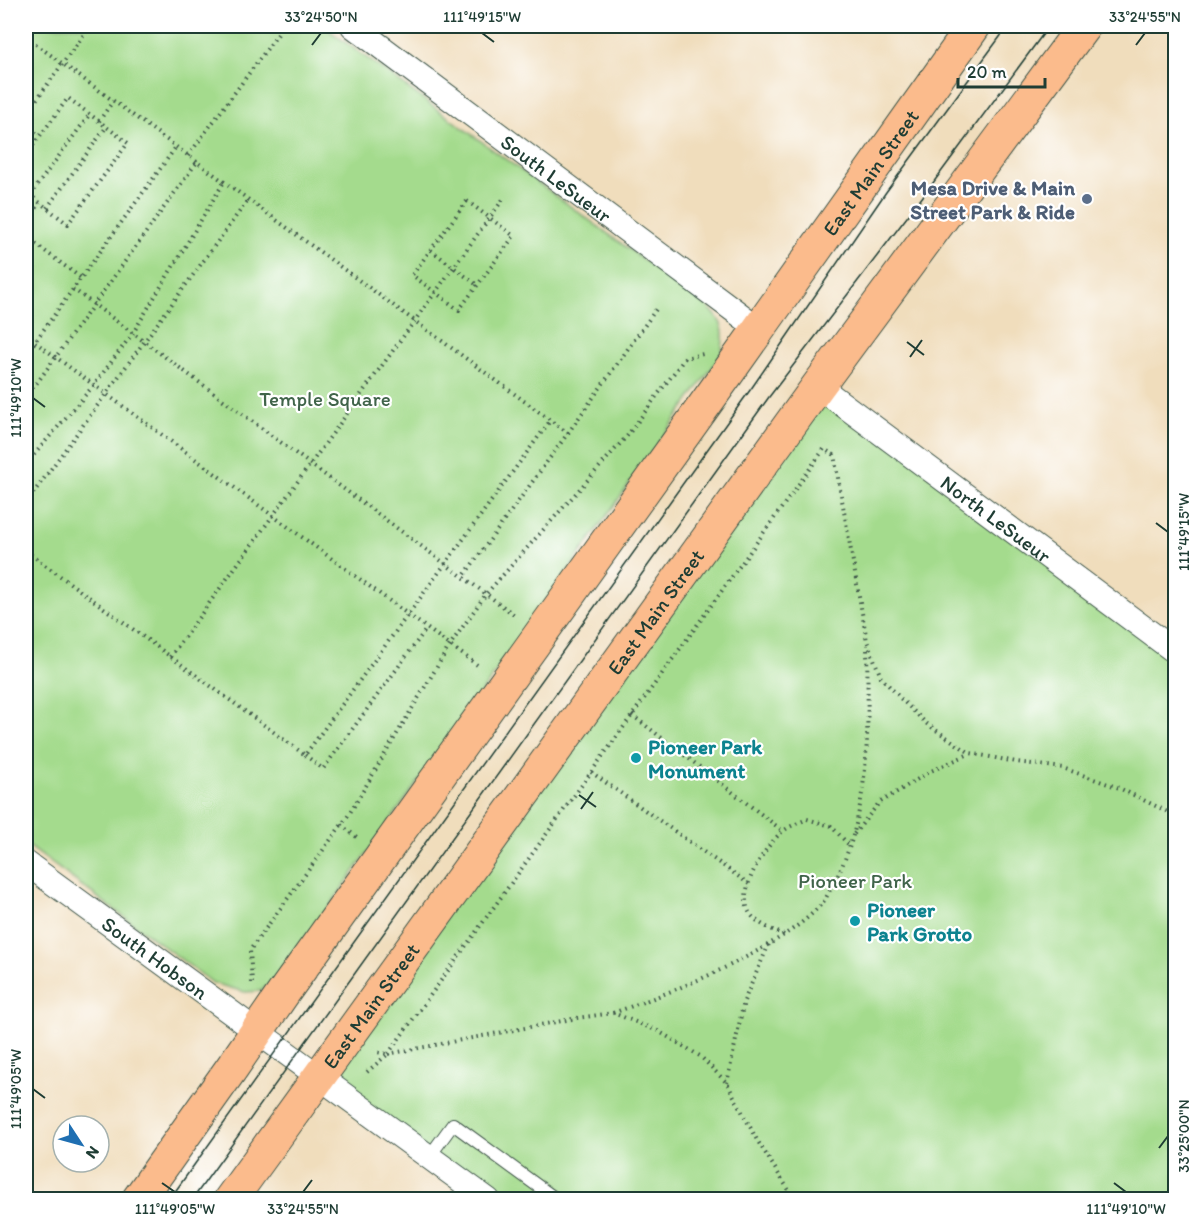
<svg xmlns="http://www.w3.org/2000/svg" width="1201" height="1225" viewBox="0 0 1201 1225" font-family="Itim,sans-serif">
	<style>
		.green { fill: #a4db8d; stroke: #628c60; stroke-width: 1.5 }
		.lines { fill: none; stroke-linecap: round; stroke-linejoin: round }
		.service-casing { stroke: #3e5548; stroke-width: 14 }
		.minor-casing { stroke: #3e5548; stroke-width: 26 }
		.primary-casing { stroke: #3e5548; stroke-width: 35 }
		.path { stroke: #3e5548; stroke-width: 4; stroke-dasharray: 1.5 4.5; stroke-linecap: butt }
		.service { stroke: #fff; stroke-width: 12 }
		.minor { stroke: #fff; stroke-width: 24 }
		.primary { stroke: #fbbb8c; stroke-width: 33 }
		.tram { stroke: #1f3d34; stroke-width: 1.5 }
		.ticks { fill: none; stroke: #1f3d34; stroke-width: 2 }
		.service-dot { fill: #5c6f8a; stroke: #fff; stroke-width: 2 }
		.culture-dot { fill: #0f9aa8; stroke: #fff; stroke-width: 2 }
		.labels { text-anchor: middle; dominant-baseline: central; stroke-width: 4.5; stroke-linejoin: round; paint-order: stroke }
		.street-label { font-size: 21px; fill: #1f3d34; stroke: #fff }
		.service-label { font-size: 21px; font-weight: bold; fill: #4e5e75; stroke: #fff; text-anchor: end }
		.park-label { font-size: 21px; fill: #40644a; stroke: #fff }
		.culture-label { font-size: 21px; font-weight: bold; fill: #0d838f; stroke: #fff; text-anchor: start }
		.neatline { fill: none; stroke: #1f3d34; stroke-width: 2 }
		.ticks-label { font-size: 15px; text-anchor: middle; fill: #1f3d34 }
	</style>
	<rect width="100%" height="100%" fill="#fff"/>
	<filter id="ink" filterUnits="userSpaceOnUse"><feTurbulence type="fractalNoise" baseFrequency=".0167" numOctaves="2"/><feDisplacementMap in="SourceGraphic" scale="12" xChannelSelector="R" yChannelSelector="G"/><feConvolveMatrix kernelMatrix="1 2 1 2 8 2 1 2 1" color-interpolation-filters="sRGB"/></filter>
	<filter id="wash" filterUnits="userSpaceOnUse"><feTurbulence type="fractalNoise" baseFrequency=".008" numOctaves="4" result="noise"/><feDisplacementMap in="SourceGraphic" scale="24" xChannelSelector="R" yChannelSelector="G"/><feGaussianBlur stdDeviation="1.35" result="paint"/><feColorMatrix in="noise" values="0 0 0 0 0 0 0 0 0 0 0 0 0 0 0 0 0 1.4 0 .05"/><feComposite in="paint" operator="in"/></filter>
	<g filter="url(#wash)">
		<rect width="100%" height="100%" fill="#f0ddbc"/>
		<path class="green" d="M26,26H323L707,306C725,323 725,331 721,355L277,980L260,991L245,992L213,983L26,844Z
			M818,386L1175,652V1199H488L319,1077Z"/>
	</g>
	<g filter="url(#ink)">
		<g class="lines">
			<defs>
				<path id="service" d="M429,1157L453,1124L557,1200"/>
				<g id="minor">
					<path id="s1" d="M353,26L759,329"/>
					<path id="s2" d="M818,386L1176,652"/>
					<path id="s3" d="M26,863L488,1200"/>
				</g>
				<g id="primary">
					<path id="s4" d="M138,1200L231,1069L284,992L729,371L974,26"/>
					<path id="s5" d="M230,1200L818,386L1084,26"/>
				</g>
			</defs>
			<use href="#service" class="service-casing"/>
			<use href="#minor" class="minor-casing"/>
			<use href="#primary" class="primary-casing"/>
			<path class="path" d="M26,37L197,162
				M26,68L29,71L26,76
				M26,114L90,26
				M99,121L113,101
				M26,125L40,136
				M26,155L68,98L128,143L68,224L26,192
				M188,156L278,34
				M30,195L90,114
				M467,201L514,236L459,310L412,275Z
				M47,208L107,126
				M26,223L40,203
				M26,237L81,278
				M431,250L477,285
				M26,259L36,245
				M73,289L516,616
				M35,342L480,667
				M26,354L176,147
				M26,398L197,162L568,433L463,577
				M568,433L657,308
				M26,464L94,385L133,333L224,182
				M26,503L248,200
				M26,551L305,755L550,421
				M170,657L504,198
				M632,715L783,831
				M305,755L323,769L427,628
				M591,772L749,884
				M341,825L358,838
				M854,834L879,803L931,771L969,754
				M784,935C773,930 760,925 752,916C733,895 764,847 782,832C789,826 799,823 807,819L831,826L849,845
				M252,983L250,950L348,816L450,645L486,594L627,436L685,358L703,354
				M613,1013C668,993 721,973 771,943C791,931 809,919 824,901C828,895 831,887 835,881C872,810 868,723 867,645
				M388,1054L824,449L834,455L867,641L881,677L900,698L927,724L970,753L1016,762L1063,768L1119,788L1176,816
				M388,1054L577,1018L613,1013L658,1031L700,1056L727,1083L757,1140L795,1200
				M367,1072L388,1054L376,1052
				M727,1083L744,1001L769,944"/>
			<use href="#service" class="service"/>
			<use href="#minor" class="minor"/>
			<use href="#primary" class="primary"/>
			<path class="tram" d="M169,1200L753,386L886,192L1008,26
				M192,1200L769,397L930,187L1049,26"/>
		</g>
	</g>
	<path class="ticks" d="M482,33L494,42M312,45L321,33M1136,45L1145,33M907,342L924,355M910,357L922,340M33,398L45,407M1156,523L1168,532M579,795L596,807M581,809L593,792M33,1089L45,1098M1159,1148L1168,1136M162,1183L175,1192M1114,1183L1126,1192M303,1192L312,1180"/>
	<circle class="service-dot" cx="1087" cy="199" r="6"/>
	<g class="culture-dot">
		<circle cx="636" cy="758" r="6"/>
		<circle cx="855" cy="921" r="6"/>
	</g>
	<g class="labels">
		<g class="street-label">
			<text stroke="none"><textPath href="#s4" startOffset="1262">East Main Street</textPath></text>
			<text stroke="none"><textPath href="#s1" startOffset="254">South LeSueur</textPath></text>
			<text stroke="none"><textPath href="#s2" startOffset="222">North LeSueur</textPath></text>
			<text stroke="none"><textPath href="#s5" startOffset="726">East Main Street</textPath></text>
			<text stroke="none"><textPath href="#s3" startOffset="160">South Hobson</textPath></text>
			<text stroke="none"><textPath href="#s5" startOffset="240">East Main Street</textPath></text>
		</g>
		<g class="service-label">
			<text x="1075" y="187">Mesa Drive &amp; Main<tspan x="1075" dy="24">Street Park &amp; Ride</tspan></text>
		</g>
		<g class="park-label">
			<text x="325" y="398">Temple Square</text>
			<text x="855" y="880">Pioneer Park</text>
		</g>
		<g class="culture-label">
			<text x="648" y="746">Pioneer Park<tspan x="648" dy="24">Monument</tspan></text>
			<text x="867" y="909">Pioneer<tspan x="867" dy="24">Park Grotto</tspan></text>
		</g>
	</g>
	<rect width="1201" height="1225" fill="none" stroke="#fff" stroke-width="66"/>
	<g transform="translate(81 1144) rotate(126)"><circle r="28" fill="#ffffff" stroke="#a5b1ae" stroke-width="1.5"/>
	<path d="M0-4.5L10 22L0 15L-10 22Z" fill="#1f6fb2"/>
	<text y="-9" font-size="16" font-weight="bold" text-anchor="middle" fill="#1f3d34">N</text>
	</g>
	<path d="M958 78v9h87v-9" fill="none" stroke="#1f3d34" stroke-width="3"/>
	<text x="967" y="78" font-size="18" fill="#1f3d34" stroke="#ffffff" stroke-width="4.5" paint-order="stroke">20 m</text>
	<rect x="33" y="33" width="1135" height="1159" class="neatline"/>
	<g class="ticks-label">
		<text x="321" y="22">33°24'50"N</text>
		<text x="482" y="22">111°49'15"W</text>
		<text x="1145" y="22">33°24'55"N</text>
		<text transform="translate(16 398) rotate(-90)" y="5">111°49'10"W</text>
		<text transform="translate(1184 532) rotate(-90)" y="5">111°49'15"W</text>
		<text transform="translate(16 1089) rotate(-90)" y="5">111°49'05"W</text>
		<text transform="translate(1184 1136) rotate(-90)" y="5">33°25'00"N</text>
		<text x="175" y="1214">111°49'05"W</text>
		<text x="303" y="1214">33°24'55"N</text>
		<text x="1126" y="1214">111°49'10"W</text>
	</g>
</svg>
